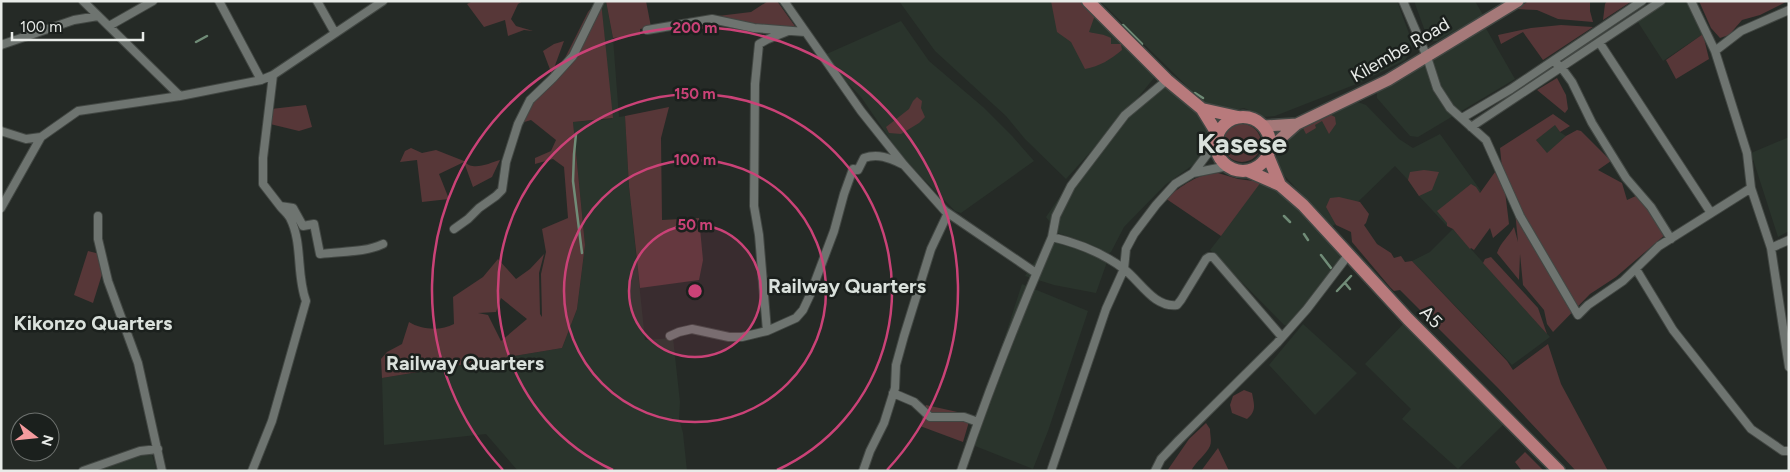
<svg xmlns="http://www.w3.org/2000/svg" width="1790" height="472" viewBox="0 0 1790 472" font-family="Figtree,sans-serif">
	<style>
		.built { fill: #2a342c }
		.green { fill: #573738; fill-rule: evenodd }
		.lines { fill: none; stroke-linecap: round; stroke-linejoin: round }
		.stream { stroke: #708c77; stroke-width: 2.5 }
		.minor-casing { stroke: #424743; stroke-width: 10 }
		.primary-casing { stroke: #424743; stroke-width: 14 }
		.trunk-casing { stroke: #424743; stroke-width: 15 }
		.minor { stroke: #6e7470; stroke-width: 8 }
		.primary { stroke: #a57979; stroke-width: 11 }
		.trunk { stroke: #b87a7c; stroke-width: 12 }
		.ring { fill: none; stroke: #ca4277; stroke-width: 2.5 }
		.labels { text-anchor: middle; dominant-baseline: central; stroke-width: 5; stroke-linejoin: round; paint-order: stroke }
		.street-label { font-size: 18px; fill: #e8ebe8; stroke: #1b201d }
		.quarter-label { font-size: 20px; font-weight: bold; fill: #dae1dc; stroke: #1b201d }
		.town-label { font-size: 28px; font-weight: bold; fill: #dae1dc; stroke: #1b201d }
		.centre { fill: #ca4277; stroke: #1b201d; stroke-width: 2.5 }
		.ring-label { font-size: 15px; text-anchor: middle; font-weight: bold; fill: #ca4277; stroke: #1b201d; stroke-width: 5; stroke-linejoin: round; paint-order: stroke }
	</style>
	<rect width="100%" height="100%" fill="#252a26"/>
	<path class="built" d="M601,1H606L613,38L619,117L625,116L629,186L645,340L673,338L680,402L679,419L683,433L687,471H518L486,434L384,445L382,378L562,348L577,309L585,245L573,122L612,119Z
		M899,1H1078L1158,73L1122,117L1066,179L1025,139L1006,116L935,51Z
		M1100,1H1397L1411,39L1412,50L1405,60L1359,83L1275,116L1264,117L1244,108L1230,111L1206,105Z
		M1414,1H1475L1483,15L1437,41H1432L1426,34Z
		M1658,1H1689L1703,34L1663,61L1634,16Z
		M901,21L929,61L983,107L1013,137L1034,161L961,213L955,211L903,158L861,97L822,56Z
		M1484,25L1515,79L1418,137L1410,136L1377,98V88Z
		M1163,78L1200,113L1208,127L1209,138L1206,150L1197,162L1165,185L1124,227L1111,252L1107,254L1081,241L1058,233L1046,217L1065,189Z
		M1355,101L1366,105L1399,139L1413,148L1440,134L1481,191L1447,226L1419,196L1408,180L1395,166L1332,227L1282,173L1277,160L1276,147L1286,129Z
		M1555,124L1560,132L1566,136L1547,154L1536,140Z
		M1789,137V231L1778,237L1751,153Z
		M1261,182L1272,186L1306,214L1343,253L1315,304L1289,326L1284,325L1210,250L1221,236L1226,215Z
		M1453,229L1550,337L1512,365L1412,261L1430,252Z
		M1051,237L1086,250L1107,262L1096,293L1054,285L1025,276Z
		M1022,284L1088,311L1048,431L1033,469L970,444Z
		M1407,320L1504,424L1458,469L1402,419L1411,409L1365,364Z
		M1303,324L1357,373L1315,415L1269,365Z
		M143,453L152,455L157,471H93Z"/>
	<path class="green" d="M473,1H523L518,4L511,19L516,26L533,31L524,30L508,36L505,20L484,27L467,4Z
		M597,1H601L613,118L573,122L585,245L577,309L562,348L382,378L381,359L387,352L402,344L409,322C422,330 441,331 454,324L453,297L483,277L498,259L516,279L530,269L544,254L539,273L540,314L542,317L541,274L546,252L542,229L568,218L564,167L553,159L535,164V158L551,151L556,140L531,120L521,123L533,101L554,80L588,12ZM501,298L527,319L501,341L488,315L478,313L496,312Z
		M606,1H646L651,27L640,29V35L613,38Z
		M768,1H777L797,29L753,25L718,16L751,12Z
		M1051,1H1081L1095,15L1089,32C1097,34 1104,34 1111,38V44H1121L1122,50C1110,60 1100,66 1085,69L1071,42L1057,32Z
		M1529,1H1590V11L1593,22L1558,19L1537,10L1516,9Z
		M1607,1H1632L1603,20L1605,4Z
		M1699,1H1788L1760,15L1742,20L1729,35L1720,38L1711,28Z
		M1561,25L1593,27L1543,60L1523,32L1501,44L1498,35L1531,28Z
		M1703,34L1709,59L1676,79L1666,60Z
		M564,41L550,79L551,72L543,51L554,44Z
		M1557,78L1566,95L1568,109L1565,113L1537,90Z
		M917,97L922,101L921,108L925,117L919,123L901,134L889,133L886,127L909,109L913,101Z
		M306,105L312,127L299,131L270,124L271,109Z
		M669,107L661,138L662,220L699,218L703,260L699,280L640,288L629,186L625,116Z
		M1553,114L1570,126L1560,132L1555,125L1536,140L1547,153L1566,136L1577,130L1581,131L1611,161L1598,170L1622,183L1627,200L1638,195L1666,234L1616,277L1590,294L1553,332L1547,324L1544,310L1523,285L1520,254L1519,280L1497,253C1500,243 1509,236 1514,227L1518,242L1513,190L1502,168L1500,148Z
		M1331,115L1335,117L1336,124L1329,134L1322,121L1315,125L1316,128L1306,134L1303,128Z
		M1223 143a19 19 0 1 1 38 0a19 19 0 1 1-38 0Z
		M411,148L422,153L436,150L464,161C473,172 489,163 500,160L492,177L473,187L464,162L439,174L449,199L422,202L417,160L400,162L405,151Z
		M1424,170L1439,172L1432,190L1419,196L1408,180L1410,172Z
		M1495,172L1505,191L1509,224L1493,238L1490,228L1474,250L1471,248L1470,249L1453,229L1447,226V223L1437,211L1471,184L1476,187L1480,193Z
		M1218,173L1238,179L1261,182L1221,236L1165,198C1185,185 1194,175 1218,173Z
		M1339,197L1360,202L1369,214L1366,223L1364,225L1377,244L1391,253L1394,258L1401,256L1405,262L1412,261L1507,361L1513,370L1548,344L1561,384L1608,471H1576L1498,388L1400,290L1394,291L1390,287L1352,242L1351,232L1336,225L1326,207L1330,198Z
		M88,251L100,254L103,271L93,303L74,295Z
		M1491,257L1538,308L1547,334L1483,263L1485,259Z
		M1244,390L1252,393C1254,404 1257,411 1247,419L1232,413L1230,405L1233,396Z
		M926,405L971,415L963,442L920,426Z
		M1206,423L1210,429C1210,435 1212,441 1210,446C1206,455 1196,461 1191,471H1167L1189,439Z
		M1218,448L1229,471H1201Z
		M1525,452L1544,471H1522L1515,462Z"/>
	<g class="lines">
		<path class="stream" d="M1123,25L1142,44
			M196,42L207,36
			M1195,93L1203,98
			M576,134L574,154L573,181L582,253
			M1284,216L1290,222
			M1304,234L1308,240
			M1321,255L1331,268
			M1345,283L1350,289
			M1337,291L1351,276"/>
		<defs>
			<path id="minor" d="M83,1L180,96
				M219,1L261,80
				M317,1L335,33
				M784,1L861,111L904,165L945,211L1036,273
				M1403,1L1427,57L1437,88L1450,108L1486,140L1520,216L1578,315L1588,305L1623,281L1659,246L1751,188
				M1691,1L1715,51L1747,153L1751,188L1771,248L1789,367
				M109,26L153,1
				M647,30L712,19L754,28L805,32
				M1599,42L1711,213
				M1,45L74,20L98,16
				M1715,51L1741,31L1789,10
				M1553,61L1561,67L1572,82L1592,123L1626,178L1651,207L1671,239
				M273,75L263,158V184L280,206L293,208L303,226L314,224L320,254C340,251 364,253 383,244
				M1167,80L1125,115L1071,186L1056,216L1052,237C1077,243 1103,253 1124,269C1140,281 1154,308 1177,305L1181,300L1206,259L1209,257H1213L1282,337
				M1462,118L1511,89L1642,1
				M1471,127L1661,1
				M1,131L26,139L41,137
				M1193,173L1217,141
				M1,208L41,137L78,111L180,96L261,80L273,75L383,1
				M98,216V239L108,281L138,363L162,471
				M454,229L468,219L479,208L496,196L502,190L506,162L518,124L530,100L553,78L573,56L600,1
				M1771,248L1789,240
				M1636,269L1673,330L1751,429L1783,451H1789
				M767,331L759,235L754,206L755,84L759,44L768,39L788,31
				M670,336L679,332L692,329L729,337H742L767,331L796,318L803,310L810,295L834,231L844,194L853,169L858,170L864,158C878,153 889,158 902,164
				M893,393L914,402L930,417H964L978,422
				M83,471L140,451L158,449
				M252,471L272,421L306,301C296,275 303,243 290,218C288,214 283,210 280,206
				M863,471L870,451L884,423L895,388L896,365L904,336L931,249L948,213
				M961,471C988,392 1019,313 1052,237
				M1051,471L1106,309L1124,269L1126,249L1134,234L1156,205L1175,184L1193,173L1228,166
				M1155,471L1161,459L1179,440L1277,343L1307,309L1349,254"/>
			<path id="primary" d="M1264,126L1297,124
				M1270,148L1297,124L1388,80L1518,1"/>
			<path id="trunk" d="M1088,1L1167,80L1202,109L1218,135
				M1202,109L1238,117
				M1216 144a27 27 0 1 1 54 0a27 27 0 1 1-54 0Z
				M1268,156L1280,185
				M1248,171L1280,185L1303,205L1408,319L1559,471"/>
		</defs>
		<use href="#minor" class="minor-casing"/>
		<use href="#primary" class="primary-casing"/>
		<use href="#trunk" class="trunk-casing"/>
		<use href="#minor" class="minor"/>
		<use href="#primary" class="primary"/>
		<use href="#trunk" class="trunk"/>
	</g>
	<circle cx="695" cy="291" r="66" fill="#ca4277" fill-opacity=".12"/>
	<g class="ring">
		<circle cx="695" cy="291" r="66"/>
		<circle cx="695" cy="291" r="131"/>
		<path d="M613 470A197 197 0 1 1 777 470"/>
		<path d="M503 470A263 263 0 1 1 887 470"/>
	</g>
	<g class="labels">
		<g class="street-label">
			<text transform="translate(1400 50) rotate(-30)">Kilembe Road</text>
			<text transform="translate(1431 317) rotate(45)">A5</text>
		</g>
		<g class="quarter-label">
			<text x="847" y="286">Railway Quarters</text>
			<text x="93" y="323">Kikonzo Quarters</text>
			<text x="465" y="363">Railway Quarters</text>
		</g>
		<g class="town-label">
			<text x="1242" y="143">Kasese</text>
		</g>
	</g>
	<circle cx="695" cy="291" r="8" class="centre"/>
	<g class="ring-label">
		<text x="695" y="33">200 m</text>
		<text x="695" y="99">150 m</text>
		<text x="695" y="165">100 m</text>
		<text x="695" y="230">50 m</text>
	</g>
	<rect width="1790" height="472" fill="none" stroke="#e8ebe8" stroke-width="5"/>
	<g transform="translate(35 437) rotate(106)"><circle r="24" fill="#1b201d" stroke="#6d716e"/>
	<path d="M0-4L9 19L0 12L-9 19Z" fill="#f59b9e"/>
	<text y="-8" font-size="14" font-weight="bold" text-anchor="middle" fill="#e8ebe8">N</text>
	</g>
	<path d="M12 32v8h131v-8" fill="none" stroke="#e8ebe8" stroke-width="2.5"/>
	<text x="20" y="32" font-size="15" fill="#e8ebe8" stroke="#1b201d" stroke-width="4" paint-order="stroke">100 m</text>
</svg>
